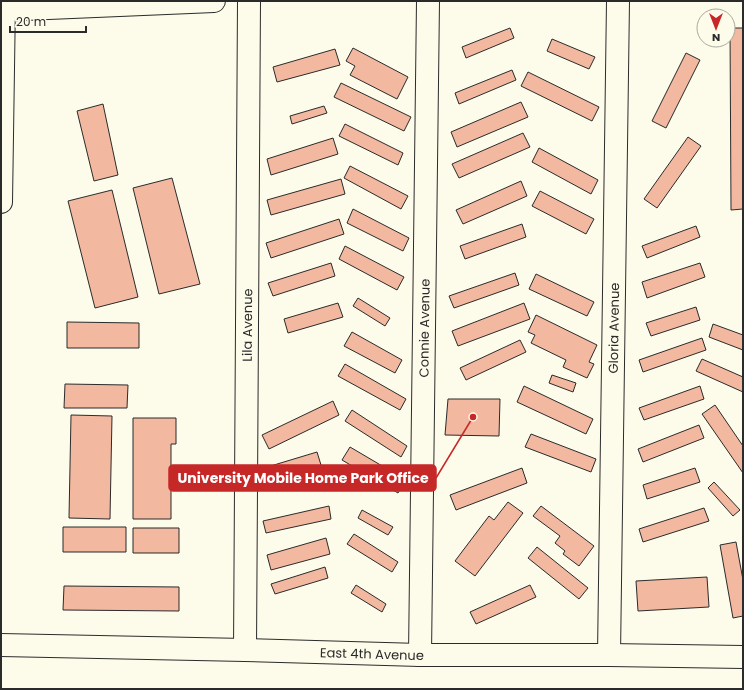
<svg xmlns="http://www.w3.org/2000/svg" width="744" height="690" viewBox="0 0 744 690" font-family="Poppins,sans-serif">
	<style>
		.building { fill: #f2b8a0; stroke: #2b2b2b }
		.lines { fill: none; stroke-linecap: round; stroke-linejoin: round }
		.minor-casing { stroke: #2b2b2b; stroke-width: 24 }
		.tertiary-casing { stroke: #2b2b2b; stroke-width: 24 }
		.minor { stroke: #fdfbea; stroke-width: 22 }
		.tertiary { stroke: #fdfbea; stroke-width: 22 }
		.labels { text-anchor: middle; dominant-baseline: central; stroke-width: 3; stroke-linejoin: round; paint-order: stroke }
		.street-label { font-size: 13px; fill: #2b2b2b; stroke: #fdfbea }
		.leader { fill: none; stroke: #c62828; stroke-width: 1.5 }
		.callout-dot { fill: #c62828; stroke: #fdfbea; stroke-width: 1.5 }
		.callout { fill: #c62828; stroke: #c62828; stroke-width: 1.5 }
		.callout-label { font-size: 14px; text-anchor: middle; font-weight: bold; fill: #fff }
	</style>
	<rect width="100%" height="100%" fill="#fdfbea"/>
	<path class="building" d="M510,28L514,38L466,58L462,47Z
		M730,28H743V209L731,210Z
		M552,39L595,57L589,69L547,51Z
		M353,48L408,77L397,99L350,75L355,66L346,61Z
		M335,49L340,65L277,82L273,67Z
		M686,53L700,60L666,128L652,121Z
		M512,70L516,80L459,104L455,93Z
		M528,72L599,107L592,121L521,86Z
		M341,83L411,117L404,131L334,97Z
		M521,102L528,117L457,147L451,132Z
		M103,104L118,175L94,181L77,111Z
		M324,106L327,113L292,124L290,116Z
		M345,124L403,153L398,165L339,136Z
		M523,133L530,147L459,178L452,164Z
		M688,137L701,146L657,208L644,199Z
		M333,138L338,154L271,175L267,159Z
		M539,148L598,180L591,194L532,162Z
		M350,166L408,196L401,209L344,178Z
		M172,178L200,284L159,294L133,188Z
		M341,179L345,194L271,215L267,200Z
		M521,181L527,196L463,224L456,210Z
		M112,190L138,297L95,308L68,201Z
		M540,191L594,219L586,234L532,206Z
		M353,209L409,238L403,251L347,223Z
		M339,219L344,234L271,258L266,243Z
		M522,224L526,237L465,259L460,246Z
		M696,226L700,237L647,258L642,246Z
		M345,246L404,277L397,290L339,259Z
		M331,263L335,276L273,296L268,283Z
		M700,263L705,277L647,298L642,282Z
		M515,273L519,285L454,308L449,296Z
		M536,274L594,302L587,316L529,289Z
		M358,298L390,318L385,326L353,306Z
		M338,303L343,317L288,333L284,319Z
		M524,303L530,319L458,346L452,331Z
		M696,307L700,320L651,336L646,323Z
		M536,315L597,345L589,362L594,364L587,378L563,367L566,360L531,343L535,335L528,332Z
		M67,322L139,323V348H67Z
		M713,324L743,335V350L709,337Z
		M352,332L402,360L395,373L344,346Z
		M702,338L706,350L643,372L639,360Z
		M520,340L526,352L466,380L460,368Z
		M702,359L743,377V392L696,371Z
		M345,364L406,399L400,410L338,376Z
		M552,375L576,383L573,392L549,383Z
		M65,384L128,385L127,408H64Z
		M524,386L593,419L586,434L517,402Z
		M700,386L704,399L644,420L639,408Z
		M448,399H500L499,436L445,435Z
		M333,401L339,415L269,449L262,435Z
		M715,405L743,446V473L702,414Z
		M352,410L407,446L401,457L345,421Z
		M71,415L112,416L110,519L69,518Z
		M133,418H176V444H171V519H133Z
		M699,425L704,438L643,462L638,449Z
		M531,434L596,459L591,472L525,447Z
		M350,447L406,480L398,493L342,460Z
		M317,452L321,465L268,481L264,468Z
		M522,468L527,483L456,510L450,495Z
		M695,468L700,482L647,499L643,485Z
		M714,482L740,510L733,516L708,488Z
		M508,502L523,513L475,576L455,561L489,516L494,520Z
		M329,506L331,519L266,533L263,521Z
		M541,506L594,546L579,566L563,554L565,551L555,543L560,536L533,516Z
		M704,508L709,521L643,542L639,529Z
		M362,510L393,527L388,535L358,518Z
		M63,527H126V552H63Z
		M133,528H179V553H133Z
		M354,534L398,562L392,572L347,544Z
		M326,538L330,554L271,570L267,555Z
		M736,542L743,580V616L733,618L720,545Z
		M537,547L588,588L579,599L528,558Z
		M325,567L328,578L275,594L271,584Z
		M707,577L709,607L638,611L636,581Z
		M356,585L386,604L382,612L351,593Z
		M530,585L536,597L476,624L470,612Z
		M64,586L179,587V611L63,610Z"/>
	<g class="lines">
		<defs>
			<g id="minor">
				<path d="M1,10L214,1"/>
				<path id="s1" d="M245,650L249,1"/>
				<path id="s2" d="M420,655L428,1"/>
				<path id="s3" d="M609,655L618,1"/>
			</g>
			<g id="tertiary">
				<path d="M1,202L4,1"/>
				<path id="s4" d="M1,645L245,650L420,655H609L743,657"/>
			</g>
		</defs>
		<use href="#minor" class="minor-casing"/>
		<use href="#tertiary" class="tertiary-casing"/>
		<use href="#minor" class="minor"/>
		<use href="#tertiary" class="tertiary"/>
	</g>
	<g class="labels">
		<g class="street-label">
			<text stroke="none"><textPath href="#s1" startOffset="325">Lila Avenue</textPath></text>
			<text stroke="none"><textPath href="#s2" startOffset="327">Connie Avenue</textPath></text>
			<text stroke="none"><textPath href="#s3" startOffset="327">Gloria Avenue</textPath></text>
			<text stroke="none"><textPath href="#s4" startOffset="371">East 4th Avenue</textPath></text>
		</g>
	</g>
	<path class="leader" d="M473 417L436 478"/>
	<circle class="callout-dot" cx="473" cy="417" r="4"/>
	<rect class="callout" x="169" y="465" width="267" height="26" rx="4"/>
	<g class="callout-label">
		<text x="303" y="483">University Mobile Home Park Office</text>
	</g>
	<rect width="744" height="690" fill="none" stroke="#2b2b2b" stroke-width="4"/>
	<g transform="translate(716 28) rotate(180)"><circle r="19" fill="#fdfbea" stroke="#a9a89e"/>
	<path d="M0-3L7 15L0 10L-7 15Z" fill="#c62828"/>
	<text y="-6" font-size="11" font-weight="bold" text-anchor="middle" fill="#2b2b2b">N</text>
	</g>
	<path d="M10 26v6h76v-6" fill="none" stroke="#2b2b2b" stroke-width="2"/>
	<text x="16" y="26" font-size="12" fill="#2b2b2b" stroke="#fdfbea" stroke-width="3" paint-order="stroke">20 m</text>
</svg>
